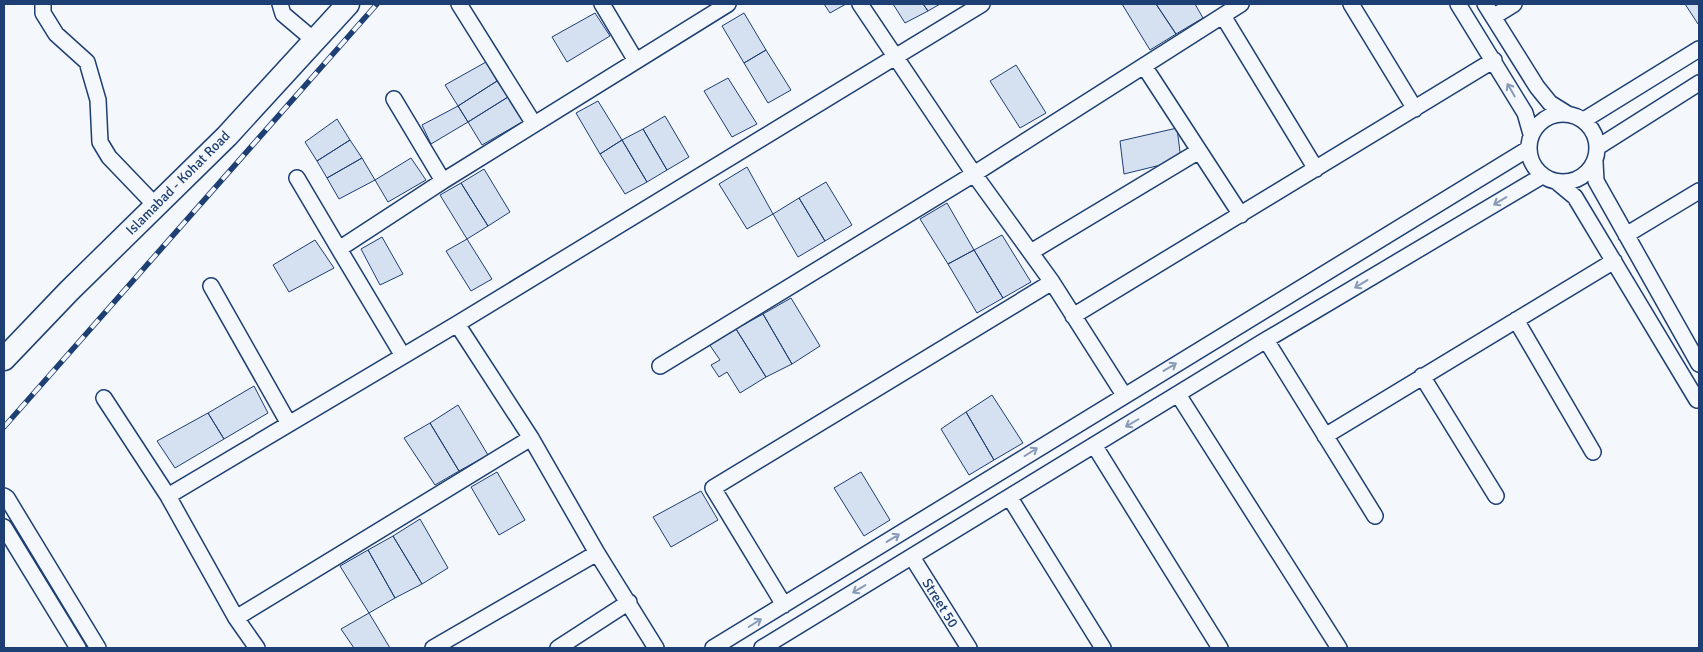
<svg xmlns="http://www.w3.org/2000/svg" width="1703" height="652" viewBox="0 0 1703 652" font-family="Signika,sans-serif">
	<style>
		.building { fill: #d5e0f0; stroke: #1d3f73 }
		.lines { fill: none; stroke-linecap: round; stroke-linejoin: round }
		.minor-casing { stroke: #1d3f73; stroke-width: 18 }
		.highway-casing { stroke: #1d3f73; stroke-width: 25 }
		.minor { stroke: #f4f7fb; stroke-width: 15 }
		.highway { stroke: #f4f7fb; stroke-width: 22 }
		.rail-casing { stroke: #1d3f73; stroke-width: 5.5 }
		.rail { stroke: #f4f7fb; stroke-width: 4; stroke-dasharray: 11; stroke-linecap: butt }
		.oneway { stroke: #889bb7 }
		.labels { text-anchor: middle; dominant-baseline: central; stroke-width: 4; stroke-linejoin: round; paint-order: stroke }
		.street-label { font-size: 14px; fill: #1d3f73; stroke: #f4f7fb }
	</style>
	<rect width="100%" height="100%" fill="#f4f7fb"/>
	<path class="building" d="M824,4H846L830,13Z
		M893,4H923L928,11L905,23Z
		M923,4H940L928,11Z
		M1122,4H1156L1176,34L1150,50Z
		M1156,4H1195L1203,18L1176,34Z
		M1685,4H1699V23L1698,24Z
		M595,13L610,36L567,62L552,37Z
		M744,13L766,50L744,63L722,26Z
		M766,50L791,90L768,103L744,63Z
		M486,62L497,81L458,106L445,85Z
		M1016,65L1046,113L1020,128L990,81Z
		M728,78L757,124L732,137L704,91Z
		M497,81L508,97L468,122L458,106Z
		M508,97L524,121L482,145L468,122Z
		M598,101L622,140L600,154L576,113Z
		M458,106L468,122L431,144L422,125Z
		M665,116L689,157L667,170L643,129Z
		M337,119L350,140L317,161L305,142Z
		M1177,128L1181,160L1124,174L1120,141Z
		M643,129L667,170L647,182L622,140Z
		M350,140L362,158L327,178L317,161Z
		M622,140L647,182L625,194L600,154Z
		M362,158L375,180L339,199L327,178Z
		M411,158L426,180L388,202L375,180Z
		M747,167L773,214L747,229L719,184Z
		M484,169L510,212L488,226L461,183Z
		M826,182L852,225L825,241L799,198Z
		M461,183L488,226L467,239L440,195Z
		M799,198L825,241L798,257L773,214Z
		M947,203L974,250L948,264L920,219Z
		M1002,235L1031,282L1003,298L974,250Z
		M382,237L403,274L380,285L361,249Z
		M467,239L492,279L471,291L446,251Z
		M315,240L334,268L289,292L273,265Z
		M974,250L1003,298L977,313L948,264Z
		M791,298L820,346L792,364L763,314Z
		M763,314L792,364L766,377L736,329Z
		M736,329L766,377L740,393L727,372L719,377L711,365L720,360L709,344Z
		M254,386L268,413L224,439L208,413Z
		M992,395L1023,443L994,460L966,412Z
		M458,405L488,455L459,471L430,423Z
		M966,412L994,460L969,475L941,429Z
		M208,413L224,439L175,468L157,441Z
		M430,423L459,471L435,485L404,438Z
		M497,472L525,520L499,535L471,487Z
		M861,472L890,520L864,536L834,488Z
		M701,491L718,520L671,547L653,517Z
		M420,519L448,568L422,584L393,536Z
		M393,536L422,584L395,598L368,550Z
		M368,550L395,598L369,613L340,566Z
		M369,613L390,648H354L341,629Z"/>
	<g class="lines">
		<defs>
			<path id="minor" d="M43,4V13L56,34L87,62L98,100L100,142L109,157L156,206
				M280,4L283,14L315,41
				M459,4L534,124
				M602,4L636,61
				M860,4L974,174L1052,282L1124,395
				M1351,4L1415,109
				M1458,4L1525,113L1531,134
				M1485,4L1537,87L1550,103L1566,113
				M1223,16L1316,169
				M1493,17L1514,4
				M1144,66L1241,215
				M394,99L443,181
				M1529 148a34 34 0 1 1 68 0a34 34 0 1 1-68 0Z
				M1584,120L1699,49
				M1598,147L1699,83
				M1595,162L1596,181L1699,364
				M297,178L339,249
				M1557,182L1575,197L1697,400
				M1626,235L1699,191
				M1031,252L1199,151
				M211,286L289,424
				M1073,316L1494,60
				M1516,320L1593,452
				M457,324L531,438L597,553L656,648
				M1266,340L1375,516
				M403,356L339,249L443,181L728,4
				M660,366L974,174L1241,4
				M1422,376L1496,496
				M1179,396L1339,648
				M104,398L168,496L236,618L257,648
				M1325,436L1614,261
				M1094,445L1220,648
				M4,496L7,498L98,648
				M168,496L457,324L982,4
				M1010,498L1103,648
				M4,527L78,648
				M912,557L969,648
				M784,605L713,488L1052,282
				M236,618L531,438
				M433,648L597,553
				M558,648L629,602
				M713,648L1528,149
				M762,648L1266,340L1542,176"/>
			<path id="highway" d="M4,359L69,291L227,136L348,4"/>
		</defs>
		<use href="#minor" class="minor-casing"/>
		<use href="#highway" class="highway-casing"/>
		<use href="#minor" class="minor"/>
		<use href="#highway" class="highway"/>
		<defs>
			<path id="rail" d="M4,427L377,4"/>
		</defs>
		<use href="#rail" class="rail-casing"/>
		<use href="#rail" class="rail"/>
	</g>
	<defs><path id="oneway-shaft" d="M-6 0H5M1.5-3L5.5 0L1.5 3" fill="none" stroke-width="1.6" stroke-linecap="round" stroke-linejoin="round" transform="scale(1.25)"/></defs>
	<g class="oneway">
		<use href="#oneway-shaft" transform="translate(1511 90) rotate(-120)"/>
		<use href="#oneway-shaft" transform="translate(1500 201) rotate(149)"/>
		<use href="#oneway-shaft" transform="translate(1361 284) rotate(149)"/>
		<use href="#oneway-shaft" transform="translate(1170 367) rotate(-31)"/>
		<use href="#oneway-shaft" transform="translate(1132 423) rotate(150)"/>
		<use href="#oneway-shaft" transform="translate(1031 452) rotate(-32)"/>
		<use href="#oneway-shaft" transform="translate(893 538) rotate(-31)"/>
		<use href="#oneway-shaft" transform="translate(859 589) rotate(149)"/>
		<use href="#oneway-shaft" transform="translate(755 623) rotate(-32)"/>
	</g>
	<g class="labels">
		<g class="street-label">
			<text transform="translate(178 183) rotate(-45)">Islamabad - Kohat Road</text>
			<text transform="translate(940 603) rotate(58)">Street 50</text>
		</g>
	</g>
	<rect width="1703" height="652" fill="none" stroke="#1d3f73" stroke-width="10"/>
</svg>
